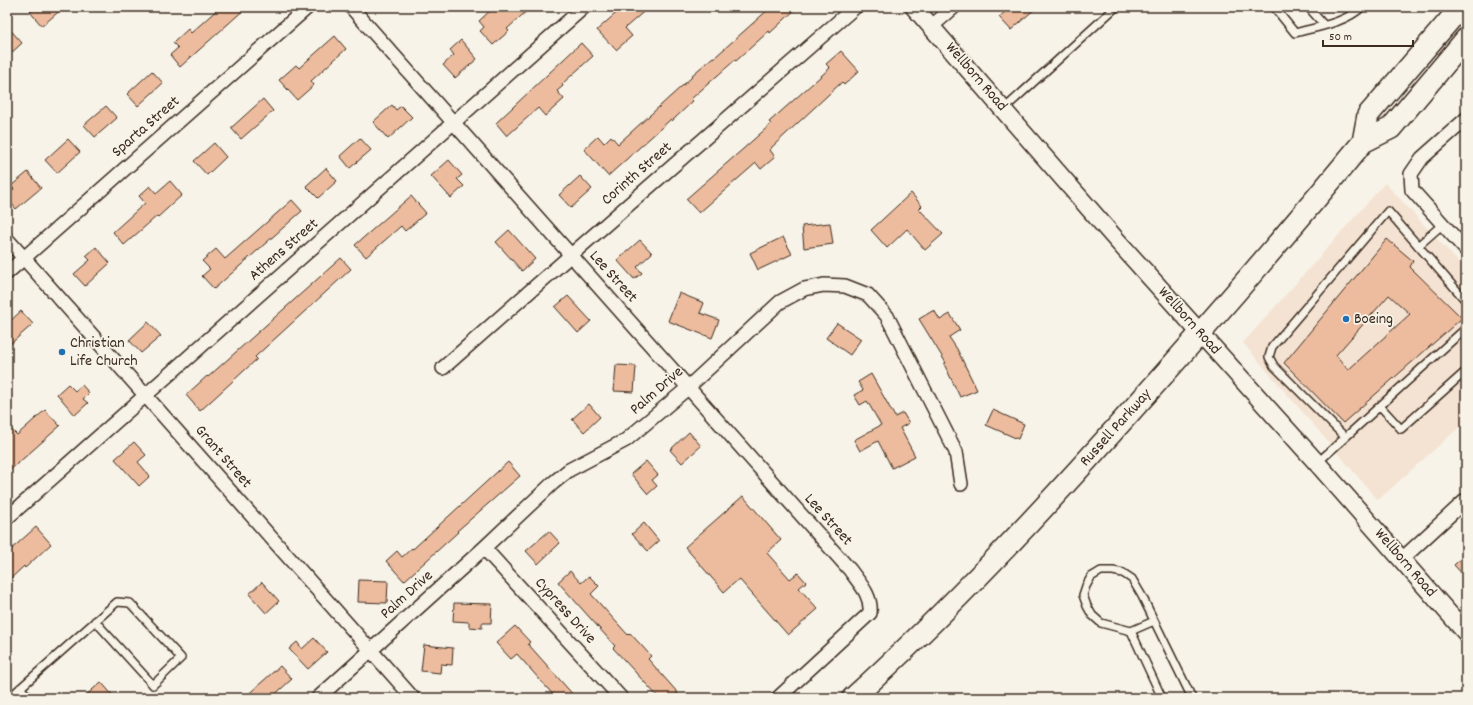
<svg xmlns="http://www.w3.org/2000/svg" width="1473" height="705" viewBox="0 0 1473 705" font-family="Dekko,sans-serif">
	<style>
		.built { fill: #f4e2d2 }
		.building { fill: #edbc9e; stroke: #3b2a1e; fill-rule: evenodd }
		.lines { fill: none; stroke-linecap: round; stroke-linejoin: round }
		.service-casing { stroke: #3b2a1e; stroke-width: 10 }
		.minor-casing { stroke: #3b2a1e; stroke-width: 16 }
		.tertiary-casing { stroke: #3b2a1e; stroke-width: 20 }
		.primary-casing { stroke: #3b2a1e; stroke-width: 24 }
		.service { stroke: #f7f3e8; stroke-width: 7 }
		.minor { stroke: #f7f3e8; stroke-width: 13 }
		.tertiary { stroke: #f7f3e8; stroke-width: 17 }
		.primary { stroke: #f7f3e8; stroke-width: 21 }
		.poi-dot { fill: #1f6fb2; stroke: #f7f3e8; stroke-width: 1.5 }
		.labels { text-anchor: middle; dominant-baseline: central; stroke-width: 3.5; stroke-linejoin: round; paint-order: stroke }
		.street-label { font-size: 16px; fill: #3b2a1e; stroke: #f7f3e8 }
		.poi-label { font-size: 16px; fill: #3b2a1e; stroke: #f7f3e8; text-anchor: start }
	</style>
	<rect width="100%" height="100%" fill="#f7f3e8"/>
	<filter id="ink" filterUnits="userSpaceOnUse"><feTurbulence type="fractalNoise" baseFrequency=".025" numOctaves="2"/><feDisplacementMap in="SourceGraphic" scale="8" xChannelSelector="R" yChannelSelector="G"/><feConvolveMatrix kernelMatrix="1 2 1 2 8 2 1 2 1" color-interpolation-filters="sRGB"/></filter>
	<g filter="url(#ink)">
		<path class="built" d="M1385,183L1466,270V421L1378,500L1243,343Z"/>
		<path class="building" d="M36,7H64L42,26L30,12Z
			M220,7H247L180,67L170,55L178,48L173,43L188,29L191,33Z
			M494,7H531L507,29L509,31L493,45L480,31L484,27L479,21Z
			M623,7H649L625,28L632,36L616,50L597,30Z
			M771,7H798L770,33L769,31L736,61L735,60L691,99L693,101L672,121L671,119L608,176L584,149L598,136L604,143L611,136L618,144L692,77L691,76L713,57L714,58Z
			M1011,7H1037L1011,30L999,17Z
			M7,26L22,43L7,57Z
			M335,36L346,49L311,81L314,85L297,100L279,80L296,65L299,68Z
			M461,40L477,59L455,78L443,65L454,55L450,50Z
			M581,43L593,56L562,84L563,86L557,91L564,99L545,116L538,108L507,136L496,123Z
			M841,51L859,71L844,85L842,82L772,147L770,150L775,157L761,169L756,163L699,213L686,199L743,149L771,124L769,122L830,68L826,64Z
			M152,71L163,83L138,106L127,94Z
			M263,99L273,111L241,139L231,128Z
			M392,105L396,110L401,106L412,117L388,139L373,122Z
			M106,106L117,118L95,137L84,125Z
			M360,138L371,150L350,168L340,156Z
			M68,139L80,152L57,173L45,160Z
			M214,143L226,157L207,175L194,161Z
			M449,160L462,175L457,179L464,186L451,198L431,176Z
			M326,168L337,181L318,198L306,186Z
			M28,172L41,188L16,209L7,198V195L14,189L11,186Z
			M580,176L592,189L571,208L559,195Z
			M170,181L182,195L158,217L157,216L124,245L113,232L145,203L139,196L150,186L156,193Z
			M911,193L922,206L919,209L943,234L925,250L907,229L887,248L871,230Z
			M411,196L426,213L405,231L401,226L366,257L355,245Z
			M292,200L302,211L214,289L202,276L210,269L202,261L216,249L225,259Z
			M830,223L833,244L804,248L802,226Z
			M509,230L535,259L522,271L496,242Z
			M783,237L792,254L758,270L750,253Z
			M1387,239L1413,261L1410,267L1462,318L1343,423L1284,363ZM1389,295L1410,314L1348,370L1336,355Z
			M640,240L652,253L637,267L642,273L634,279L617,260Z
			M96,247L110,263L85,286L74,274L90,260L86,256Z
			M341,258L351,269L255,357L257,359L200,411L186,395L207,376L208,377Z
			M679,293L704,303L700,313L719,320L712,338L668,321Z
			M568,296L591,321L578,333L555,307Z
			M934,310L940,320L950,314L960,330L949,337L957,349L977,390L960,397L944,364L946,363L919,319Z
			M21,311L33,324L7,347V324Z
			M148,322L161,336L141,353L129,340Z
			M837,323L861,339L850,355L826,338Z
			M616,365L636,366L634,392L614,391Z
			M871,374L895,417L903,413L909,423L900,428L915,456L892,468L878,441L860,451L854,440L881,425L867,401L860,405L854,395L863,390L858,382Z
			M68,384L75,391L82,385L89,393L83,399L88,403L75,415L57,394Z
			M589,404L600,417L584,432L572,419Z
			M45,410L60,426L7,473V425L17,435Z
			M993,410L1024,424L1018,439L986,425Z
			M689,432L701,446L682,463L670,450Z
			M134,442L146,455L138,462L150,476L139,486L115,459Z
			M646,461L658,475L652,480L657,486L648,494L631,474Z
			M508,462L520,476L457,531L458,532L404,581L386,561L397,551L402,557L412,548L413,549Z
			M743,496L781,540L767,553L790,579L798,573L806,582L799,588L818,609L788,635L739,579L724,592L685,547Z
			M644,523L659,541L648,551L632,534Z
			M36,527L51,544L25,568L24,566L7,582V553Z
			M549,531L560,543L538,564L526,551Z
			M1466,554V578L1454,565Z
			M570,571L581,583L589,576L599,586L591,594L628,635L630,633L651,656L648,659L678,693L672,698H659L613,648L615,646L558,582Z
			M359,580L388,581L387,603L358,602Z
			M262,582L279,601L266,613L249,594Z
			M454,603L492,604L491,623H482V628L469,627V622L453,621Z
			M515,626L530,642L528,644L576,698H556L517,654L511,659L496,643Z
			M314,638L327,652L308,669L289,649L297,642L302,649Z
			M424,645L453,648L452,665L441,664L440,673L421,671Z
			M280,666L292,679L271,698H244Z
			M101,682L115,698H83Z"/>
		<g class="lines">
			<defs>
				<path id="service" d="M1274,7L1295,33C1317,27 1345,23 1362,7
					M1308,7L1324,25
					M1004,109L1116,7
					M1418,246L1443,224
					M1380,406L1401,429L1466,371
					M1345,437L1274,366L1269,357L1272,347L1388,211L1466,301
					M1317,463L1466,328
					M1154,621L1131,631L1101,623L1092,615L1087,606L1083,595L1086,586L1091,577L1101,571H1113L1123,573L1132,579L1142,596L1192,698
					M1131,631L1162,698
					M20,688L30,698
					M9,698L117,602L130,603L181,658L153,685L95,621"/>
				<path id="minor" d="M351,7L850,570C859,583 872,595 870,613L778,698
					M932,26L954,7
					M1466,119L1422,158L1411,174L1412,190L1466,250
					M7,239L413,698
					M7,273L308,7
					M443,368L571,255L855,7
					M7,518L584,7
					M484,548L621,698
					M1402,559L1466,500
					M318,698L484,548L553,483L569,470L626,440L683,392L780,302L804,289L824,285L845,286L868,295L887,316L956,452L961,484"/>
				<path id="tertiary" d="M914,7L1113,236L1317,463L1466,633"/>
				<path id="primary" d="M1363,142L1368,115L1461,7
					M853,698C952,608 1044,509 1133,409C1211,322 1288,233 1363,142L1391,128L1466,39"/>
			</defs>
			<use href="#service" class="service-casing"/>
			<use href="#minor" class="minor-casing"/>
			<use href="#tertiary" class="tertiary-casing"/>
			<use href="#primary" class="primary-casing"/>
			<use href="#service" class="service"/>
			<use href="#minor" class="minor"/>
			<use href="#tertiary" class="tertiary"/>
			<use href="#primary" class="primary"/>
		</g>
	</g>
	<g class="poi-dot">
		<circle cx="1346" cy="319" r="4"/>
		<circle cx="62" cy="352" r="4"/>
	</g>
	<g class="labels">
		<g class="street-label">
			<text transform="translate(976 77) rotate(49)">Wellborn Road</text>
			<text transform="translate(146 127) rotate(-41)">Sparta Street</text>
			<text transform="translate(637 174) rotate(-41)">Corinth Street</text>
			<text transform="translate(284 250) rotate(-41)">Athens Street</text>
			<text transform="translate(613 277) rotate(48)">Lee Street</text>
			<text transform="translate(1189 321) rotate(48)">Wellborn Road</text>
			<text transform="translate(657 391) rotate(-41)">Palm Drive</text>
			<text transform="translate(1116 428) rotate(-48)">Russell Parkway</text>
			<text transform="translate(223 457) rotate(49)">Grant Street</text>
			<text transform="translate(828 520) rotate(48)">Lee Street</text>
			<text transform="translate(1405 563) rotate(49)">Wellborn Road</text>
			<text transform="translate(407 595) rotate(-42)">Palm Drive</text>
			<text transform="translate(565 611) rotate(48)">Cypress Drive</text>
		</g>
		<g class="poi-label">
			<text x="1354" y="319">Boeing</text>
			<text x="70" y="343">Christian<tspan x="70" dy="18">Life Church</tspan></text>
		</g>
	</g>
	<rect width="1473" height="705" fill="none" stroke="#f7f3e8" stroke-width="24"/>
	<rect x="12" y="12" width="1449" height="681" fill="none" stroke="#3b2a1e" stroke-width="1.5" filter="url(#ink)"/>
	<path d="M1323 40v6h90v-6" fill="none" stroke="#3b2a1e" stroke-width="2"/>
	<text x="1329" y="40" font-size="12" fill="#3b2a1e" stroke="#f7f3e8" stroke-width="3" paint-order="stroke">50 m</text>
</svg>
